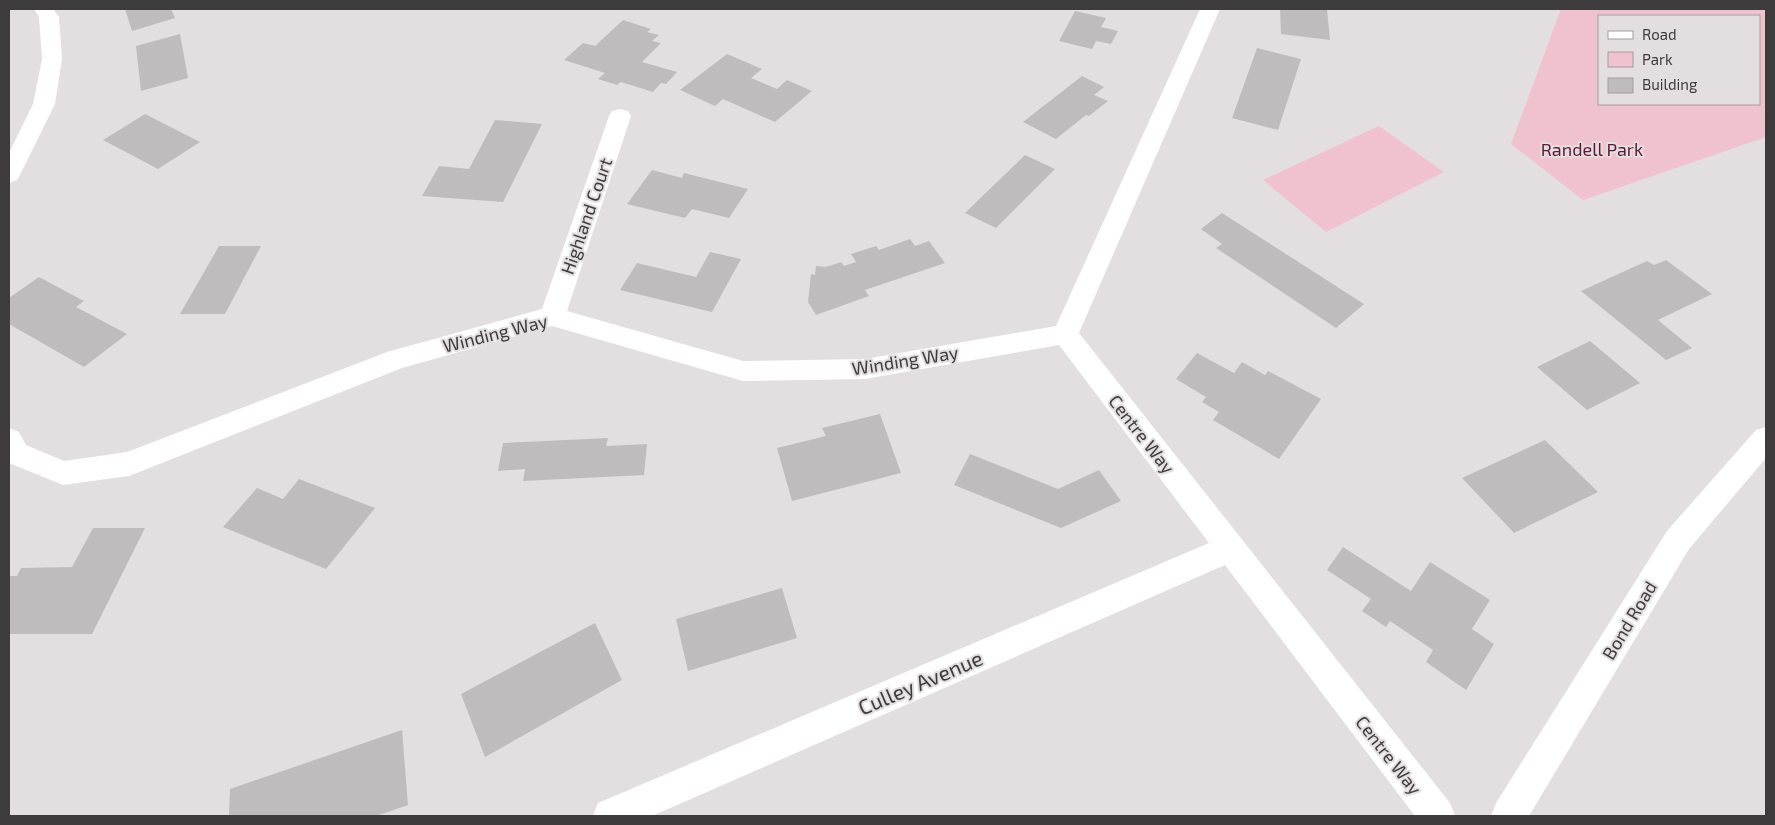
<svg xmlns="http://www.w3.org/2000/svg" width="1775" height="825" viewBox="0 0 1775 825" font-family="'Exo 2',sans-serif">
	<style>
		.green { fill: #f0c1cf; fill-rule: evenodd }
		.building { fill: #c0bcbd }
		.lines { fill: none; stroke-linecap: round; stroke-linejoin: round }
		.street { fill: #fff; fill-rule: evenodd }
		.labels { text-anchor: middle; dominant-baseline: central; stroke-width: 4; stroke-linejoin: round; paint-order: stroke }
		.park-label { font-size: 18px; fill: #611737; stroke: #e3dee0 }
		.street-label { font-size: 18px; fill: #3d3b3b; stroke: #e3dee0 }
		.near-street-label { font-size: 21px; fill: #3d3b3b; stroke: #e3dee0 }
	</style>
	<rect width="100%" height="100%" fill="#e3dee0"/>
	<path class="green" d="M1561,9H1766V137L1583,200L1511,144ZM1599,16H1759V104H1599Z
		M1379,126L1444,172L1326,232L1263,180Z"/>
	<path class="building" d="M125,9H171L175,18L132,31Z
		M1280,9H1327L1330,40L1281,34Z
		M1075,11L1106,18L1101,27L1118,31L1111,44L1096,41L1092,49L1059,41Z
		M623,20L651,29L647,32L659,35L652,41L661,43L642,62L677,72L666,84L661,83L653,92L621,82L617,85L598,79L605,73L564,60L583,43L595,46Z
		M180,34L188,78L141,91L136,46Z
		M1257,48L1301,59L1278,130L1232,118Z
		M727,54L762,69L751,78L777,89L787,80L812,91L775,122L723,99L715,106L680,90Z
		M1082,76L1104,87L1094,95L1108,101L1089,116L1086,115L1056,139L1023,122Z
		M145,114L200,142L158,169L103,140Z
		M495,120L542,124L503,202L422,196L439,166L469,169Z
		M1025,155L1055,169L996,228L965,213Z
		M652,170L682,178L684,173L748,189L729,218L692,209L685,218L627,204Z
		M1222,213L1364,304L1336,328L1216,248L1222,244L1201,229Z
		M910,239L915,246L929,241L945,263L865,290L869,296L816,315L808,302L811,274L815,275L816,266L826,267L841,262L844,266L856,262L851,254L876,246L879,250Z
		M219,246H261L225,314H180Z
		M710,252L741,259L712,312L620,290L637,263L696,277Z
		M1666,260L1712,294L1658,320L1692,348L1666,360L1581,291L1647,261L1654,265Z
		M39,277L84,301L76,307L127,334L84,367L9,324V298Z
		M1590,341L1640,383L1587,410L1537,367Z
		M1197,353L1234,373L1242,362L1265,375L1268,371L1321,399L1279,459L1213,420L1219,412L1202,402L1206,397L1176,379Z
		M880,414L901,473L792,501L777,448L826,436L822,428Z
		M608,438L606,446L647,444L644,475L523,481L525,469L498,471L503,443Z
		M1545,440L1598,492L1514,533L1462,478Z
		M970,454L1058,489L1099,470L1121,501L1061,528L954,485Z
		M299,479L375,508L326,569L223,527L257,488L283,499Z
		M93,528H145L92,634H9V576H17L21,568L72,567Z
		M1343,547L1411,591L1430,562L1490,600L1472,629L1494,644L1466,690L1426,662L1433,650L1390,621L1386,627L1362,611L1371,599L1327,570Z
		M782,588L797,638L688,671L676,619Z
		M595,623L622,680L485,757L461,694Z
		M402,730L408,805L376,816H229L230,789Z"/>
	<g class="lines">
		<path class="street" d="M34,9H53L59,17L62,59L55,104L20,175L17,180L9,183V153L33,104L42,59L39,17Z
			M1200,9H1220L1079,333L1450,803L1455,816H1415L1225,565L652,816H593L598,803L1209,543L1059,345L865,379L743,381L552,326L402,368L129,476L63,485L9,463V428L19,432L26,445L64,461L127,452L387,352L542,309L609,116L612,111L620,109L628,111L631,116L567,311L743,361L865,359L1056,326Z
			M1766,427V458L1689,549L1529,816H1491L1496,803L1667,531L1756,430Z"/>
	</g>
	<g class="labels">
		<g class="park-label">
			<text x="1592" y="149">Randell Park</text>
		</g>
		<g class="street-label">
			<text transform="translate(586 216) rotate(-71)">Highland Court</text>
			<text transform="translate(495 333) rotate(-14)">Winding Way</text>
			<text transform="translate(905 360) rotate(-9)">Winding Way</text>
			<text transform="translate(1142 434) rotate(52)">Centre Way</text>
			<text transform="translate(1629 620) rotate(-59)">Bond Road</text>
			<text transform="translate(1389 755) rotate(52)">Centre Way</text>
		</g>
		<g class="near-street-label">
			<text transform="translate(920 682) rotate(-23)">Culley Avenue</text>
		</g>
	</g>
	<rect width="1775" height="825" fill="none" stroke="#3d3b3b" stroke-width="20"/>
	<rect x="1598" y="15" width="162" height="90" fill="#e3dee0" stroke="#a19d9e"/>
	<rect x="1608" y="31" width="25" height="8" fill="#ffffff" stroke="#a19d9e"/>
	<text x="1642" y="40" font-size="15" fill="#3d3b3b">Road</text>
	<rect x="1608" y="52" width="25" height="15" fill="#f0c1cf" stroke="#a19d9e"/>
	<text x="1642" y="65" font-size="15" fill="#3d3b3b">Park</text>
	<rect x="1608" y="78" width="25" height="15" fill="#c0bcbd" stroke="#a19d9e"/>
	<text x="1642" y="90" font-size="15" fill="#3d3b3b">Building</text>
</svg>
